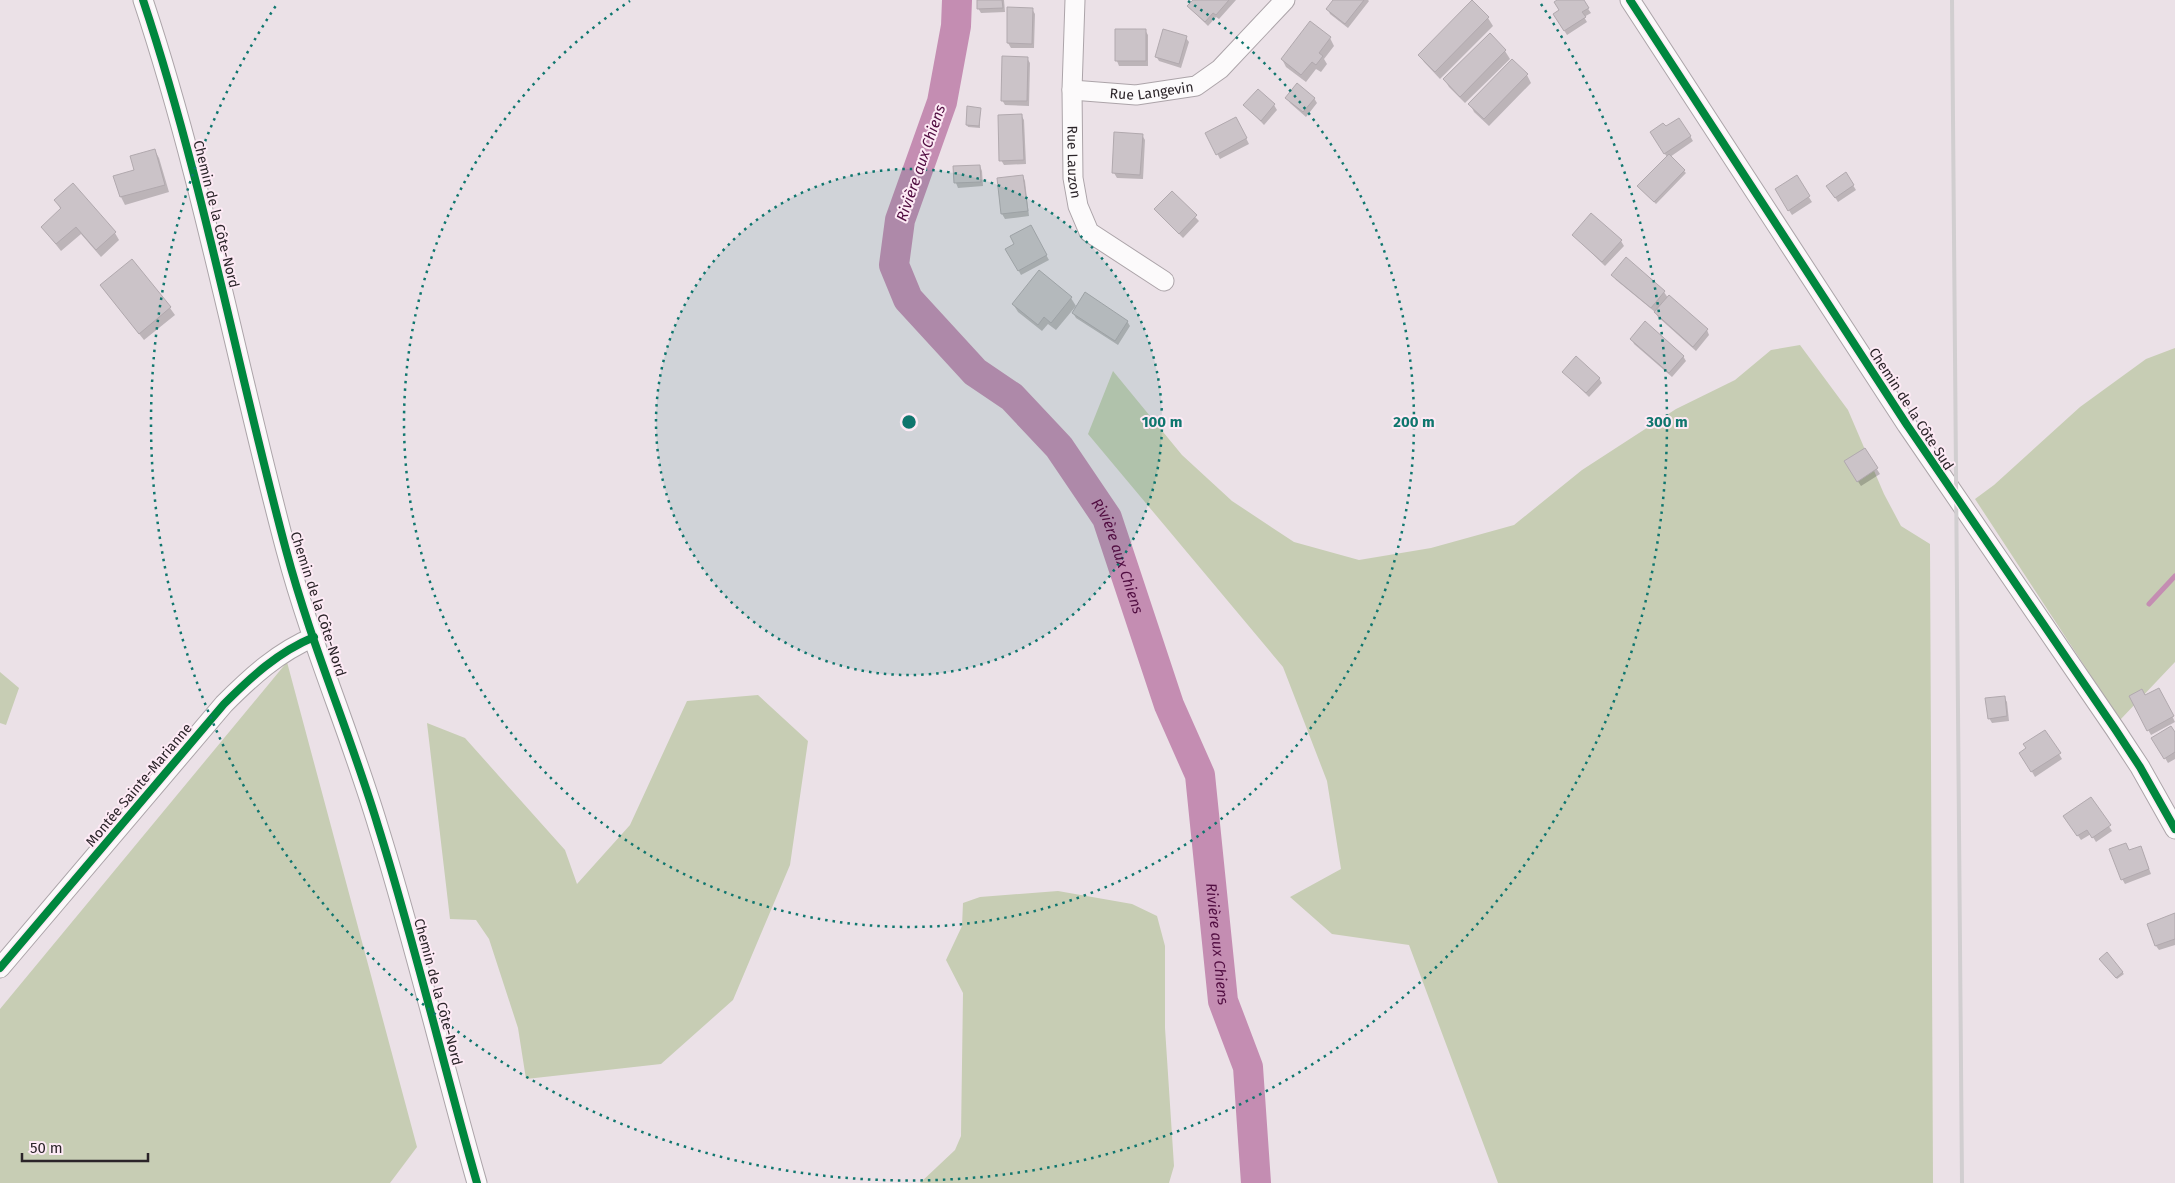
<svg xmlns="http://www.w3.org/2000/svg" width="2175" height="1183" viewBox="0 0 2175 1183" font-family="'Fira Sans',sans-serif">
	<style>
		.green { fill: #c7cdb4 }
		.shadow { fill: #0003 }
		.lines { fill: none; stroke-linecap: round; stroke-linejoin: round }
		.stream { stroke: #c48db2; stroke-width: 5 }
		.river { stroke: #c48db2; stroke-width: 30 }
		.building { fill: #cbc3c8; stroke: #b1a9ae }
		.minor-casing { stroke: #aca4a9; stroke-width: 21 }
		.minor { stroke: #fcfafb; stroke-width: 19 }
		.rail { stroke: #d1ced0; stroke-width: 4 }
		.cycleway-casing { stroke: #fdeaf5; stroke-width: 11 }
		.cycleway { stroke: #00873e; stroke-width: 8 }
		.ring { fill: none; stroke: #0f766e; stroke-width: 2.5; stroke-dasharray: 2.5 5 }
		.labels { text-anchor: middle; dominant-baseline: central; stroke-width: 4; stroke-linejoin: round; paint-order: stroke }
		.street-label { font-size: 14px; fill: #2b2429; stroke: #fdeaf5 }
		.water-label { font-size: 15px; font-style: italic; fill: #510d41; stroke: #fdeaf5 }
		.centre { fill: #0f766e; stroke: #fdeaf5; stroke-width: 2.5 }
		.ring-label { font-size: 15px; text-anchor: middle; font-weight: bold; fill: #0f766e; stroke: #fdeaf5; stroke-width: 4; stroke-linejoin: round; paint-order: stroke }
	</style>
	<rect width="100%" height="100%" fill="#ebe1e7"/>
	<path class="green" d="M1800,345L1848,410L1884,494L1901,526L1930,544L1933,1183H1498L1409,945L1332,934L1290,897L1341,869L1327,781L1283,667L1088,434L1113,371L1182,455L1232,501L1294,542L1359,560L1431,548L1514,525L1582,470L1676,409L1735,380L1771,350Z
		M2175,348V662L2120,720L1975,499L1994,485L2080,407L2146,359Z
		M287,662L417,1147L390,1183H0V1009Z
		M0,672L19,688L6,725L0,723Z
		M758,695L808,741L790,865L733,1000L661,1064L526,1079L518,1028L489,939L476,920L450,919L427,723L465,738L565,850L577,884L630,825L687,701Z
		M1058,891L1132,904L1157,916L1165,946V1028L1174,1166L1169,1183H920L955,1150L961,1136L963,993L946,960L962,926L963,903L980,897Z"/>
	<path class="shadow" d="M978,0H1004L1005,12L981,13L978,8Z
		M1195,0H1236L1219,19L1216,17L1208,26L1189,7Z
		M1334,0H1368L1369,1L1348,28L1330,14L1328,9Z
		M1559,0H1582L1591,13L1584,17L1587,22L1567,35L1554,14L1560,10Z
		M1472,2L1488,18L1493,26L1440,79L1424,62L1419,55Z
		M1032,9L1035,14L1034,48H1011L1008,43Z
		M1145,30L1148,35V66H1119L1117,61Z
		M1490,35L1505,51L1510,59L1465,103L1449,87L1445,80Z
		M1186,38L1189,42L1181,68L1159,61L1156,56Z
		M1330,38L1334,46L1324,59L1327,64L1321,72L1316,69L1306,82L1286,67L1282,59Z
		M1027,58L1030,63L1029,106L1005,105L1002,100Z
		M1527,75L1531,83L1489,126L1474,112L1470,104Z
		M1287,98H1314L1317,103L1306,117L1290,103Z
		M1245,105H1274L1277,110L1264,125Z
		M980,109V128L968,127L967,125Z
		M1021,115L1024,120L1026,164L1004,165L1001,160Z
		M1236,118L1249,144L1220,159L1207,134Z
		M1142,135L1145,140L1143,179L1117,178L1114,173Z
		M1690,136L1693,141L1670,157L1686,173L1656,204L1640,188L1667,157L1654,138Z
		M155,151L159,158L169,192L125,205L121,197L115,177L135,171Z
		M980,166L982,171L983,186L958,188L956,183Z
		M1846,174L1856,190L1838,202L1828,186Z
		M1023,176L1025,181L1029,216L1005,219L1002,214Z
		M1796,177L1812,202L1792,215L1776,190Z
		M1172,193L1199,221L1183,238L1155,210Z
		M56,201L115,233L119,240L101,257L81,234L61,251L42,227L61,210Z
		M1030,226L1049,260L1021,275L1007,249L1016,244Z
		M1573,235L1621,241L1624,246L1605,266Z
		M1626,259L1664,292L1668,298L1707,330L1709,335L1696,351L1658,317L1655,312L1616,280L1613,275Z
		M101,286L170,308L175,315L144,340Z
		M1071,298L1076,306L1056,330L1048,324L1042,331L1018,312L1013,304Z
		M1073,313L1127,321L1130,326L1118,345L1076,318Z
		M1632,339L1683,356L1686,361L1672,377L1634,344Z
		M1564,372L1599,378L1602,383L1589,397Z
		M1864,449L1880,474L1861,486L1845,462Z
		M2159,689L2175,722L2151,735L2130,697H2145Z
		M2004,697L2007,702L2009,721L1992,723L1989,718Z
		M2045,731L2062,759L2035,777L2021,753Z
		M2175,735V759L2168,763L2153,738Z
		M2091,799L2112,831L2096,842L2091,834L2081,840L2068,821Z
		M2129,851L2143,852L2151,874L2125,884L2122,879Z
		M2175,915V945L2159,950L2156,946Z
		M2102,961L2122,972L2124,974L2117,979Z"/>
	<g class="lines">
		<path class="stream" d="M2149,604L2175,576"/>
		<path class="river" id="s1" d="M957,0L956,26L942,102L900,220L894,265L908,299L975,372L1012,397L1059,447L1107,518L1169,705L1200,775L1223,1001L1248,1067L1256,1183"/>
	</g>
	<path class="building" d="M977,0H1002L1003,8L977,9Z
		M1193,0H1229L1216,15L1213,13L1205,22L1187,6Z
		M1333,0H1364L1345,24L1326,9Z
		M1472,0L1489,17L1435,72L1418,55Z
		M1557,0H1584L1589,8L1582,12L1586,17L1564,31L1553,14L1559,10L1554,2Z
		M1007,7L1033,8L1032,44L1007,43Z
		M1310,21L1331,37L1319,53L1323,56L1316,65L1312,62L1301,75L1281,59Z
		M1115,29H1146V61H1115Z
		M1163,29L1187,36L1179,64L1155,57Z
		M1490,33L1506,50L1460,97L1443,79Z
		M1002,56L1028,57L1027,101H1001Z
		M1512,59L1528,74L1484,119L1468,104Z
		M1297,83L1315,98L1303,112L1285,98Z
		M1258,89L1275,104L1261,121L1243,105Z
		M967,106L981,108L979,126L966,125Z
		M1022,114L1024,160L999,161L998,115Z
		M1236,117L1247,138L1216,155L1205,133Z
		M1679,118L1691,136L1664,154L1650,132L1663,123L1666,126Z
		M1114,132L1143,134L1140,175L1112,173Z
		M155,149L165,185L120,197L113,176L134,170L130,156Z
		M1669,154L1685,170L1654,202L1637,186Z
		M980,165L981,182L954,183L953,166Z
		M1846,172L1854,185L1835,198L1826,186Z
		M1023,175L1028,211L1001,214L997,178Z
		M1797,175L1810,196L1788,211L1775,189Z
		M73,183L116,232L96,250L76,227L56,244L41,227L61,208L54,200Z
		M1172,191L1197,215L1179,234L1154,209Z
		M1591,213L1622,240L1602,262L1572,235Z
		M1031,225L1047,255L1018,271L1005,249L1014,244L1010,236Z
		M1626,257L1665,291L1651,308L1611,275Z
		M132,259L171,307L139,334L100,285Z
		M1039,270L1072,297L1051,323L1044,317L1038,325L1012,304Z
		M1085,292L1128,321L1115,341L1072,313Z
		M1669,295L1708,329L1693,347L1654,312Z
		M1645,321L1684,356L1669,373L1630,339Z
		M1576,356L1600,378L1586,393L1562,372Z
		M1865,448L1878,468L1857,482L1844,461Z
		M2159,688L2174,716L2147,731L2129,696L2142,689L2145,695Z
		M2005,696L2007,716L1988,719L1985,698Z
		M2171,726L2175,732V752L2164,759L2151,738Z
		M2045,730L2061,753L2031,772L2019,753L2026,748L2023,744Z
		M2091,797L2111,825L2092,838L2087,830L2077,836L2063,816Z
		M2126,843L2129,850L2141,846L2149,869L2121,880L2109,849Z
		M2175,913V939L2155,946L2147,924Z
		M2107,952L2123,972L2116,978L2099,959Z"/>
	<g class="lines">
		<defs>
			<g id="minor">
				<path d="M143,0C203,180 237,367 286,550C311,644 350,733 378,826C415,944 443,1064 477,1183"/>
				<path id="s2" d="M1075,0L1072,90L1073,178L1078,206L1089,232L1164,281"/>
				<path d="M1630,0L1907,425L2115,729L2140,767L2175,829"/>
				<path id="s3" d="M1072,90L1136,95L1196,86L1220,69L1285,0"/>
				<path d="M0,968L224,704C251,677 278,652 314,637"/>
			</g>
		</defs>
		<use href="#minor" class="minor-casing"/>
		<use href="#minor" class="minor"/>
		<path class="rail" d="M1952,0L1962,1183"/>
		<defs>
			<path id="cycleway" d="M143,0C203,180 237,367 286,550C311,644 350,733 378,826C415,944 443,1064 477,1183
				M1630,0L1907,425L2115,729L2140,767L2175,829
				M0,968L224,704C251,677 278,652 314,637"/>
		</defs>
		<use href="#cycleway" class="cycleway-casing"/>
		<use href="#cycleway" class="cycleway"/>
	</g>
	<circle cx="909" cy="422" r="253" fill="#0f766e" fill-opacity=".12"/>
	<g class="ring">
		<circle cx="909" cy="422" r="253"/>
		<path d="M1188 1A505 505 0 1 1 630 1"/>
		<path d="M1541 4A758 758 0 1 1 277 4"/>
	</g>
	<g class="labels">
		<g class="street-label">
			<text stroke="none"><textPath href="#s3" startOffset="80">Rue Langevin</textPath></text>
			<text stroke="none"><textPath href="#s2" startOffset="162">Rue Lauzon</textPath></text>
			<text transform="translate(216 214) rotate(76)">Chemin de la Côte-Nord</text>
			<text transform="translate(1911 409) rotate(57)">Chemin de la Côte Sud</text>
			<text transform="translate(318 604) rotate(72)">Chemin de la Côte-Nord</text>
			<text transform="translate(139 785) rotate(-50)">Montée Sainte-Marianne</text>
			<text transform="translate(438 992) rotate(75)">Chemin de la Côte-Nord</text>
		</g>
		<g class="water-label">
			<text transform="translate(921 163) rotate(-71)">Rivière aux Chiens</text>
			<text stroke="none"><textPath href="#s1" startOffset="648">Rivière aux Chiens</textPath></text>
			<text stroke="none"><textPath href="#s1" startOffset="1052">Rivière aux Chiens</textPath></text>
		</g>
	</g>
	<circle cx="909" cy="422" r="8" class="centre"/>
	<g class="ring-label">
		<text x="1162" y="427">100 m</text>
		<text x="1414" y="427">200 m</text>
		<text x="1667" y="427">300 m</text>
	</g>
	<path d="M22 1153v8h126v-8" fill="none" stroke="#2b2429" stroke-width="2.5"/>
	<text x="30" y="1153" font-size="15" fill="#2b2429" stroke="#fdeaf5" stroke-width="4" paint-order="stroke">50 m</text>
</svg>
